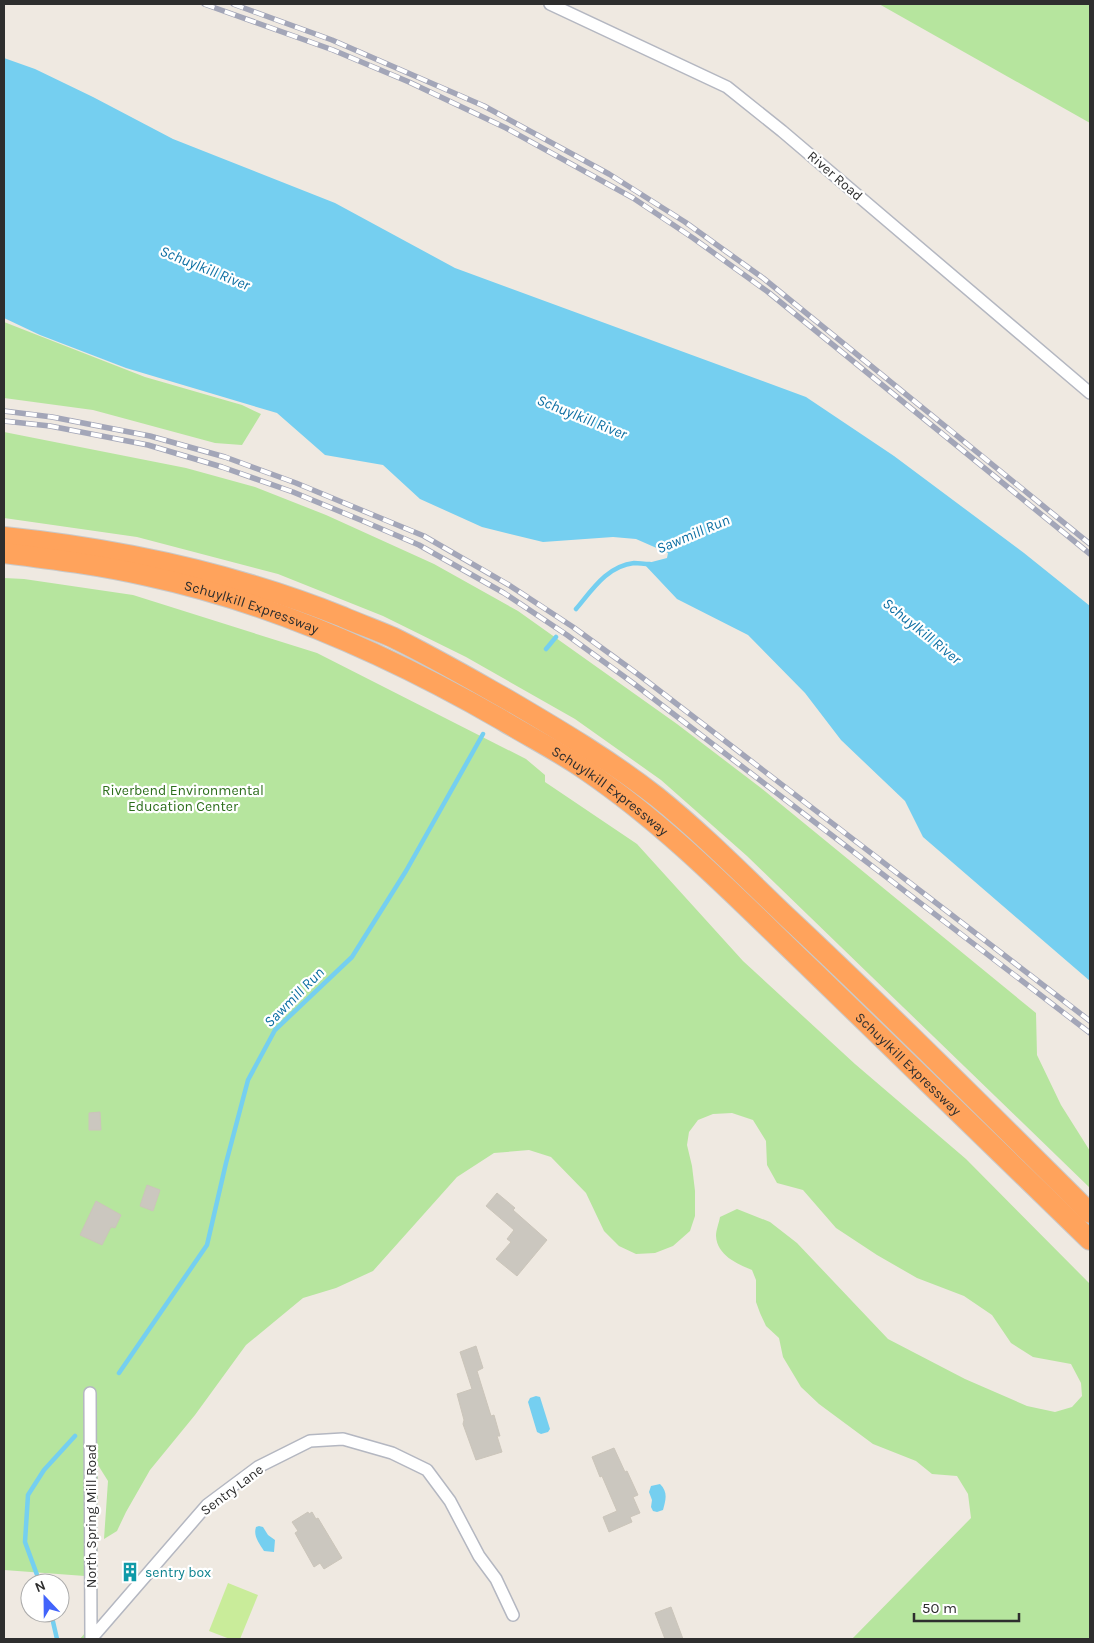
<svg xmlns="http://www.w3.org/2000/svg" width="1094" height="1643" viewBox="0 0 1094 1643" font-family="Karla,sans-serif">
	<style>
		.green { fill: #b6e59e }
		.pitch { fill: #c9ec9a }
		.water { fill: #75cff0 }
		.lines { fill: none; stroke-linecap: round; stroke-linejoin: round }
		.stream { stroke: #75cff0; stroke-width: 4.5 }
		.building { fill: #cbc7bf; stroke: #cbc5ba }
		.minor-casing { stroke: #b4b7c1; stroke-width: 14 }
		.motorway-casing { stroke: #c9c9c9; stroke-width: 22 }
		.minor { stroke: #fff; stroke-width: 11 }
		.motorway { stroke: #ffa35c; stroke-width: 20 }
		.rail-casing { stroke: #a3a6b8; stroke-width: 5.5 }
		.rail { stroke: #fff; stroke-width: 4; stroke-dasharray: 11; stroke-linecap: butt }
		.labels { text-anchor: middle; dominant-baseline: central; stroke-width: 4.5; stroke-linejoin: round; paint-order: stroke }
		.street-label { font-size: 14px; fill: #2e2e2e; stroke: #fff }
		.park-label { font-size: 14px; fill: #2c6e1b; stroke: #fff }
		.culture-label { font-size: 14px; fill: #0d838f; stroke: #fff; text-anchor: start }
		.water-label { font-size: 15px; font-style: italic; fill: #0d6fa3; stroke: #fff }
	</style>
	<rect width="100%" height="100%" fill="#efe9e1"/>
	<path class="green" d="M879,4H1090V123Z
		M4,322L145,377L242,405L261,414L242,445L215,443L93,410L4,398Z
		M4,432L186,468L255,487L326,515L434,564L518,611L677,724L761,788L1036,1013L1037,1055L1061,1105L1090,1151V1188L747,856L661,780L575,719L466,657L383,616L278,574L137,537L4,518Z
		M4,578L24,579L133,595L317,653L526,759L545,775V782L637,844L743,961L855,1064L966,1159L1090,1284V1639H852L971,1518L968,1494L957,1476L932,1474L916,1461L873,1444L819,1404L801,1387L783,1357L779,1338L766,1326L760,1313L756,1302V1280L752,1270C737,1264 717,1255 716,1236C716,1230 719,1223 720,1217L737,1209L770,1222L797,1243L888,1339L965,1379L1027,1406L1055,1412L1072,1407L1082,1396L1081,1383L1071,1364L1033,1357L1011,1343L992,1315L964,1296L917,1278L877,1255L836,1228L803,1190L777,1183L767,1165L766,1141L753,1120L732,1113L713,1114L698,1120L689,1132L687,1145L692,1166L695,1191V1216L690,1231L673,1246L655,1253L636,1254L619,1246L604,1231L586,1193L551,1157L529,1150L494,1153L457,1177L373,1271L336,1288L303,1298L246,1345L195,1415L150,1470L126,1512L117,1531L104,1539L108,1481L98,1465L97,1639H80L85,1633V1576L4,1570Z"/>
	<path class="pitch" d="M228,1583L258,1595L240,1639H230L209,1631Z"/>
	<path class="water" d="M4,58L35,69L93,97L173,139L335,203L455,268L806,397L894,456L1024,553L1090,606V981L923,837L905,801L841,740L805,693L748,635L677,599L644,564L667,558L668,553L636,539L613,537L543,542L482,527L420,499L383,465L325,455L277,413L126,368L40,335L4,318Z
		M536,1396L540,1397L550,1429L548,1432L541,1434L537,1432L528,1402L530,1398Z
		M660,1484C668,1492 666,1499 663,1510L657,1512L653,1511L651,1507L652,1500L649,1492L651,1486Z
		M259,1526L263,1527L268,1535L275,1540L274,1552L264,1551C259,1543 253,1536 256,1527Z"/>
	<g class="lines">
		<path class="stream" d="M576,609C592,590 607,566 634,563C639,563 644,564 650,564
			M546,649L556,637
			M119,1373L207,1245L226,1163L248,1080L275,1030L352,957L406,871L483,734
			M40,1583L25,1542L28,1495L44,1470L75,1436
			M51,1613L57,1639"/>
	</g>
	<path class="building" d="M100,1112L101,1130H89V1113Z
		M147,1185L160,1190L153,1211L140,1206Z
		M497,1193L515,1208L513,1210L547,1240L517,1276L496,1259L511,1242L507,1239L514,1230L486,1206Z
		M96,1201L121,1215L115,1228L111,1227L102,1245L80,1235Z
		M476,1346L483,1368L477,1371L491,1416L494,1415L500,1436H497L502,1452L476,1460L463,1424L464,1420L457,1394L472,1389L460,1352Z
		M614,1448L625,1472L627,1471L638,1495L633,1497L640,1513L630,1517L632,1522L609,1532L603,1517L617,1511L602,1476L600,1477L592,1457Z
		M308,1512L309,1514L312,1512L316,1519L318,1518L342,1558L324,1569L320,1563L314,1567L295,1533L298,1531L292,1522Z
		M671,1607L683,1639H665L655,1613Z"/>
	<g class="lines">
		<defs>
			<path id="minor" d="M550,4L727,87L782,131L1090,393
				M90,1393L91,1638
				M91,1639L207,1505L258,1467L310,1441L343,1439L392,1453L427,1470L450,1501L479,1556L496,1579L513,1615"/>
			<g id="motorway">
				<path d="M4,537C120,549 234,573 343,617C359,624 376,630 392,637C431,656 469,678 508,700C559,730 610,760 657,797C703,834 745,877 788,918C891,1014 990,1114 1090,1213"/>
				<path id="s1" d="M4,553C52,559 100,565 148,576C273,603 391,656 502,720C530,737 560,752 587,771C669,827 738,899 810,968C903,1059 997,1149 1090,1240"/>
			</g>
		</defs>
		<use href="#minor" class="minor-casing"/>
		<use href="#motorway" class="motorway-casing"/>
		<use href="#minor" class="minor"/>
		<use href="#motorway" class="motorway"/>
		<defs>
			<path id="rail" d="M204,4L333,50L409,82L506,128L633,198L693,238L768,292L1090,554
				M233,4L332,40L484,106L609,174L685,222L763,278L1090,544
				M4,411L52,417L150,436L225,457L296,483L366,512L424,536L509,585L573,627L639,675L1090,1021
				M4,421L50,426L148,445L222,467L293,492L363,521L419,545L504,593L567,635L633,683L1090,1033"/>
		</defs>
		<use href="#rail" class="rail-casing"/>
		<use href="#rail" class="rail"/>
	</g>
	<defs>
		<symbol id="building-bare" viewBox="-9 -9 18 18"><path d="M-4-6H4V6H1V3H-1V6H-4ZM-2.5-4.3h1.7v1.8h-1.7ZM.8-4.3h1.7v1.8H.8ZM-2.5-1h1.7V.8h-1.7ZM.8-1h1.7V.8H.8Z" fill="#0f9aa8" stroke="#fff" stroke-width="2.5" paint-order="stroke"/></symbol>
	</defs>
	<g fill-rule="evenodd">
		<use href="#building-bare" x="116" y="1558" width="28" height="28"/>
	</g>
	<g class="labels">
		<g class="street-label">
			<text transform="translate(835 176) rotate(41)">River Road</text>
			<text stroke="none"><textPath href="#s1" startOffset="254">Schuylkill Expressway</textPath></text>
			<text stroke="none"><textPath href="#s1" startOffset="659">Schuylkill Expressway</textPath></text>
			<text stroke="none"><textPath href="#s1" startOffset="1064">Schuylkill Expressway</textPath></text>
			<text transform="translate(232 1490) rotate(-37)">Sentry Lane</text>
			<text transform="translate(91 1516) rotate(-90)">North Spring Mill Road</text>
		</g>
		<g class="park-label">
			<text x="183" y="790">Riverbend Environmental<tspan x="183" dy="16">Education Center</tspan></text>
		</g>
		<g class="culture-label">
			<text x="145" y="1572">sentry box</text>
		</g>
		<g class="water-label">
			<text transform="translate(205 268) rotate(22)">Schuylkill River</text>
			<text transform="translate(582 417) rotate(22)">Schuylkill River</text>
			<text transform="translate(693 534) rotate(-23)">Sawmill Run</text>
			<text transform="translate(922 631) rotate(39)">Schuylkill River</text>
			<text transform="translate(294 997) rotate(-45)">Sawmill Run</text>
		</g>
	</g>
	<rect width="1094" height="1643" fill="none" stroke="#2e2e2e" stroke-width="10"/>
	<g transform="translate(45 1598) rotate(338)"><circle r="24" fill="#ffffff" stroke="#ababab"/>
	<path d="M0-4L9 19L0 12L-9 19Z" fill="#4264fb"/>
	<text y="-8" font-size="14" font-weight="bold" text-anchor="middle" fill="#2e2e2e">N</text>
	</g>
	<path d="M914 1613v8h105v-8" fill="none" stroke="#2e2e2e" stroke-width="2.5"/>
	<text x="922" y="1613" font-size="15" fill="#2e2e2e" stroke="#ffffff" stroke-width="4" paint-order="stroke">50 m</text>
</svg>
